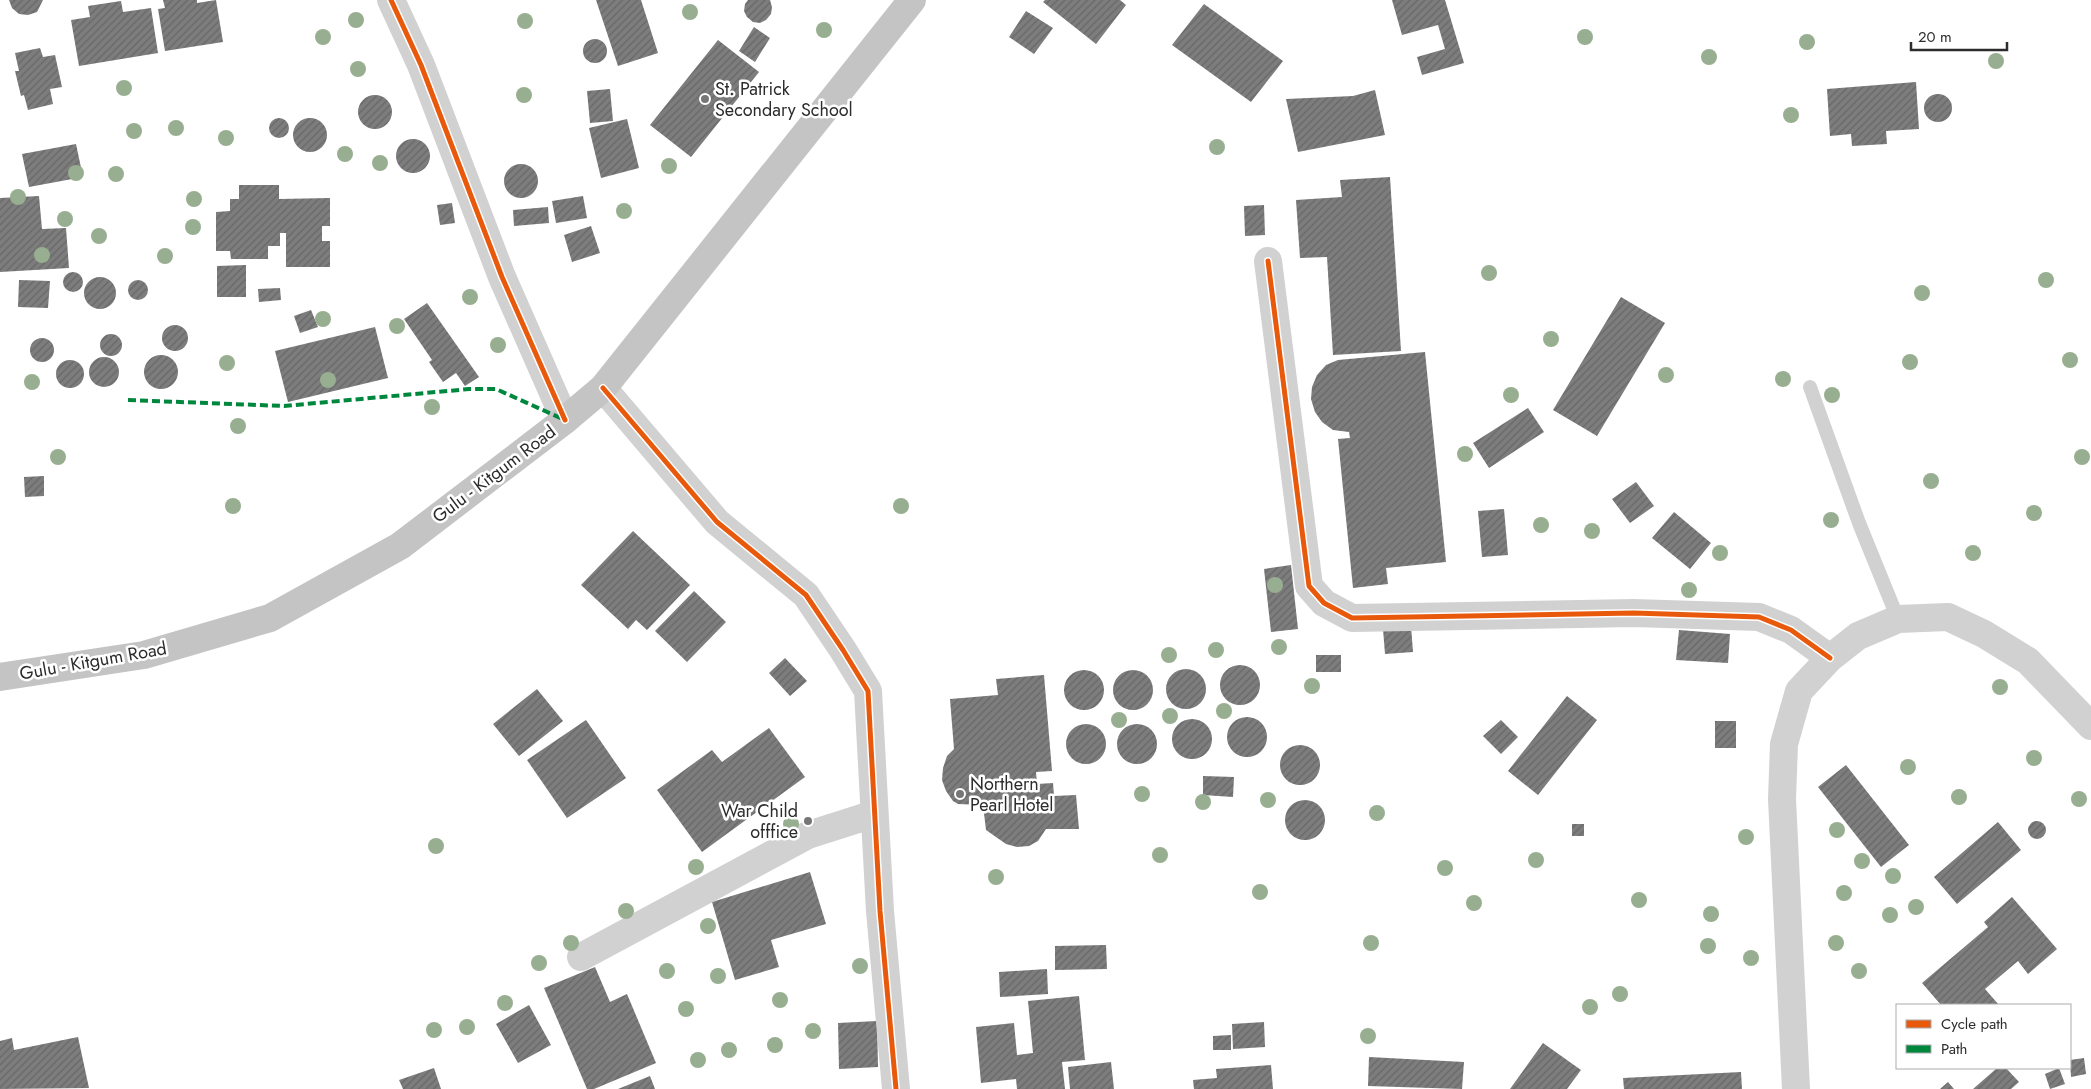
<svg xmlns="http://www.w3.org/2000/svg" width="2091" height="1089" viewBox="0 0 2091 1089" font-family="Jost,sans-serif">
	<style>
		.building { fill: url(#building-hatch) }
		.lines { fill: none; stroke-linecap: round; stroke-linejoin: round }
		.service { stroke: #d1d1d1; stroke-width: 14 }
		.minor { stroke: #d1d1d1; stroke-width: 28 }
		.primary { stroke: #c4c4c4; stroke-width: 28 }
		.quiet { stroke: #00873e; stroke-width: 4; stroke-dasharray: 8 4; stroke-linecap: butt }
		.cycleway-casing { stroke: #fff; stroke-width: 8 }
		.cycleway { stroke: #e8590c; stroke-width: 5 }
		.tree { fill: #98ae90 }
		.poi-dot { fill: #767676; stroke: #fff; stroke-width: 2 }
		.labels { text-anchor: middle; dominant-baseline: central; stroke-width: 5; stroke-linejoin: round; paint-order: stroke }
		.poi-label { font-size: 18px; fill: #2c2c2c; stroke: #fff; text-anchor: start }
		.street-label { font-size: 18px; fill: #2c2c2c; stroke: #fff }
	</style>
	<defs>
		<pattern id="building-hatch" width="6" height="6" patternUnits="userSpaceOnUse" patternTransform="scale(1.25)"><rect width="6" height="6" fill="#7d7d7d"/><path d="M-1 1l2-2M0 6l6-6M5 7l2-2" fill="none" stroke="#676767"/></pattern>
	</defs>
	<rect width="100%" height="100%" fill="#fff"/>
	<path class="building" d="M9,0H43L37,12L28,15L19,14L12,8Z
		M163,0H197V3L216,0L223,42L165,51L158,9L165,8Z
		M596,0H641L658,53L618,66Z
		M748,0H770L772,7L771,14L766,20L760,23L753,22L747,17L744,11L745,4Z
		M1045,0H1120L1126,5L1096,44L1043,2Z
		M1392,0H1445L1464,63L1422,75L1417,57L1445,49L1438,25L1402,35Z
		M121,1L123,12L151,8L158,53L79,66L71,20L90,17L88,6Z
		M1204,4L1283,61L1251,102L1172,45Z
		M1026,11L1053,28L1034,54L1009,37Z
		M754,27L770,38L755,62L739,51Z
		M583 51a12 12 0 1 1 24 0a12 12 0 1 1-24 0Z
		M718,40L759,72L691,157L650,125Z
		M40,48L43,57L55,55L62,87L50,89L53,104L28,110L24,95L21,96L15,71H19L15,53Z
		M1916,82L1919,129L1886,131L1887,144L1852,146L1851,134L1830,136L1827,89Z
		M610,89L613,121L590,123L587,91Z
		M1375,90L1385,135L1298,152L1286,99L1353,96Z
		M1924 108a14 14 0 1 1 28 0a14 14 0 1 1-28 0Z
		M358 112a17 17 0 1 1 34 0a17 17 0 1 1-34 0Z
		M269 128a10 10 0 1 1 20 0a10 10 0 1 1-20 0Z
		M293 135a17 17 0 1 1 34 0a17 17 0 1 1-34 0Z
		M627,119L639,168L601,178L589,128Z
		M396 156a17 17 0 1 1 34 0a17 17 0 1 1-34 0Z
		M76,144L83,177L29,187L22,154Z
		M504 181a17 17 0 1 1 34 0a17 17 0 1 1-34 0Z
		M1390,177L1401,351L1333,355L1327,257L1300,258L1296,200L1342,197L1340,180Z
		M239,185H279V199L330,198V226H322V241H330V267H286V233H280V246H268V259H231L230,251H216V212L230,211V199H239Z
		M39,196L42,229L66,228L69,268L0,272V198Z
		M583,196L587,218L556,223L552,201Z
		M452,203L455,223L440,225L437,205Z
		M1264,205L1265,235L1245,236L1244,206Z
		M548,207L549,223L514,226L513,210Z
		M591,226L600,253L572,262L564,235Z
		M246,265V297H217V266Z
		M63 282a10 10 0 1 1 20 0a10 10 0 1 1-20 0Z
		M84 293a16 16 0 1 1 32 0a16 16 0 1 1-32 0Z
		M19,280L50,281L48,308L18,307Z
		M128 290a10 10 0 1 1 20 0a10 10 0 1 1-20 0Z
		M280,288L281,300L259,302L258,289Z
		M1621,297L1665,323L1597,436L1553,410Z
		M427,303L479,377L465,386L456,373L443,382L429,362L432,360L404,319Z
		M311,310L318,327L300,333L294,316Z
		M162 338a13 13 0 1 1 26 0a13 13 0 1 1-26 0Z
		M375,327L388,378L288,402L275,351Z
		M100 345a11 11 0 1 1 22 0a11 11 0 1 1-22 0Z
		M30 350a12 12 0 1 1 24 0a12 12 0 1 1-24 0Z
		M1425,352L1446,562L1386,568L1388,584L1353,588L1338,439L1350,438L1349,432L1333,430L1322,422L1315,412L1311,399L1312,387L1317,375L1326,365L1338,360Z
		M144 372a17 17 0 1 1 34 0a17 17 0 1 1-34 0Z
		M89 372a15 15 0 1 1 30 0a15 15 0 1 1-30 0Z
		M56 374a14 14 0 1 1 28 0a14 14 0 1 1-28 0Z
		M1528,408L1544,432L1489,468L1473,443Z
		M44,476V496L25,497L24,477Z
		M1636,482L1654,506L1630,523L1612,499Z
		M1504,509L1508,555L1482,557L1478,511Z
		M1674,512L1711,543L1690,569L1652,538Z
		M633,531L690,585L647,630L636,620L628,629L581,585Z
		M1291,565L1298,629L1271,632L1264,569Z
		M694,591L726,622L687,662L655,631Z
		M1411,626L1413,652L1385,654L1383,629Z
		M1679,630L1730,634L1728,663L1676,660Z
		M1316,655H1341V672H1316Z
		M785,658L807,681L790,696L769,673Z
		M1220 685a20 20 0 1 1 40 0a20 20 0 1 1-40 0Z
		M1166 689a20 20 0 1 1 40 0a20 20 0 1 1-40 0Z
		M1064 690a20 20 0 1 1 40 0a20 20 0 1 1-40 0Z
		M1113 690a20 20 0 1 1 40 0a20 20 0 1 1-40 0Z
		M1044,675L1052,771L1036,772L1037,784L1053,783L1054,796L1076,795L1079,829H1046L1038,841L1029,846L1017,847L1006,844L986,830L983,805L958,804L953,801L946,791L942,780L943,768L947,756L954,749L950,699L998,695L996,679Z
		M537,689L563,721L519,756L493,724Z
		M1567,696L1597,720L1538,795L1508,771Z
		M1227 737a20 20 0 1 1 40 0a20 20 0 1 1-40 0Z
		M1172 739a20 20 0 1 1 40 0a20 20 0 1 1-40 0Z
		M586,720L626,778L567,818L527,760Z
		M1501,720L1518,737L1501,754L1483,736Z
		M1715,721H1736V748H1715Z
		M1066 744a20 20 0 1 1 40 0a20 20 0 1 1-40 0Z
		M1117 744a20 20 0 1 1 40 0a20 20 0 1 1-40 0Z
		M769,728L805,777L702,852L657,790L712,750L722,762Z
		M1280 765a20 20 0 1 1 40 0a20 20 0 1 1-40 0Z
		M1846,765L1909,845L1881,867L1818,787Z
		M1203,776L1234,777L1233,797L1203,795Z
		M1285 820a20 20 0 1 1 40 0a20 20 0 1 1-40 0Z
		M2028 830a9 9 0 1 1 18 0a9 9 0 1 1-18 0Z
		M1998,822L2021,850L1957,904L1934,877Z
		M1572,824H1584V836H1572Z
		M810,872L826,924L771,940L779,967L735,980L712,902Z
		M2012,897L2057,949L2028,974L2018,961L1985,989L1999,1005H1941L1922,983L1988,927L1984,922Z
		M1106,945L1107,969L1055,970V946Z
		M595,967L610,1002L627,994L656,1063L594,1089H587L544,988Z
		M1047,969L1048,994L1000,997L999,972Z
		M1079,996L1085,1060L1062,1062L1065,1089H1017L1016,1079L981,1083L976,1027L1014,1023L1017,1055L1033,1053L1028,1001Z
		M529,1005L551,1045L518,1063L496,1024Z
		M877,1021L878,1067L839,1069L838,1023Z
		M1264,1022L1265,1047L1233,1049L1232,1024Z
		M1231,1035V1050H1213V1036Z
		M78,1037L89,1088L0,1089V1041L12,1038L14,1050Z
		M1543,1043L1581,1070L1567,1089H1510Z
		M1369,1057L1464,1062L1462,1089L1368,1086Z
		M2084,1058L2086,1074L2071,1077L2070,1060Z
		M1111,1062L1114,1089H1070L1068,1067Z
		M1271,1065L1273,1089H1194L1193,1080L1217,1078L1216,1069Z
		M434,1068L441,1089H403L399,1080Z
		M1997,1068H2006L2019,1082L2011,1089H1973Z
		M2059,1068L2065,1084L2050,1089L2045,1074Z
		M1741,1072L1742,1089H1624L1623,1078Z
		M650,1076L655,1089H618Z
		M1948,1082L1954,1089H1940Z"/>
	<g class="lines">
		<path class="service" d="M1810,387L1859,523L1898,619"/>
		<path class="minor" d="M391,0L421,65L502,277L565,420
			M1268,261L1309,586L1324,603L1352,618L1634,613L1759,617L1791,630L1830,658
			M603,388L717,522L806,595L843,650L868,691L880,911L896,1089
			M581,957L808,835L874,814
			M1796,1089L1782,799L1784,744L1799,691L1830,658L1858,636L1898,619L1948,617L1984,634L2028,661L2091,726"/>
		<path class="primary" d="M0,677L144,655L270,618L400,546L565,420L603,388L912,0"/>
		<path class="quiet" d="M128,400L284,406L469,389H496L565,420"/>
		<defs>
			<path id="cycleway" d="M391,0L421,65L502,277L565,420
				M1268,261L1309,586L1324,603L1352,618L1634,613L1759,617L1791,630L1830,658
				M603,388L717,522L806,595L843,650L868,691L880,911L896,1089"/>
		</defs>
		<use href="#cycleway" class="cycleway-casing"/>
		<use href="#cycleway" class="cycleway"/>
	</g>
	<g class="tree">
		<circle cx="690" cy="12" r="8"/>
		<circle cx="356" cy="20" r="8"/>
		<circle cx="525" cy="21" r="8"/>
		<circle cx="824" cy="30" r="8"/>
		<circle cx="323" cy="37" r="8"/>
		<circle cx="1585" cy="37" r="8"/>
		<circle cx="1807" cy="42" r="8"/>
		<circle cx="1709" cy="57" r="8"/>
		<circle cx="1996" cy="61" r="8"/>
		<circle cx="358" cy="69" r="8"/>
		<circle cx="124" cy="88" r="8"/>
		<circle cx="524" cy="95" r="8"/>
		<circle cx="1791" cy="115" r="8"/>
		<circle cx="176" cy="128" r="8"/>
		<circle cx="134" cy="131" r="8"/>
		<circle cx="226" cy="138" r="8"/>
		<circle cx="1217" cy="147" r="8"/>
		<circle cx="345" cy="154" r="8"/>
		<circle cx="380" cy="163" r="8"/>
		<circle cx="669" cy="166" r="8"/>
		<circle cx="76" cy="173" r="8"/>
		<circle cx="116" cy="174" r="8"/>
		<circle cx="18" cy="197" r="8"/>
		<circle cx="194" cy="199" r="8"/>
		<circle cx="624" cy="211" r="8"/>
		<circle cx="65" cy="219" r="8"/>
		<circle cx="193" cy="227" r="8"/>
		<circle cx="99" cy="236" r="8"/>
		<circle cx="42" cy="255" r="8"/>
		<circle cx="165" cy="256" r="8"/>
		<circle cx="1489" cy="273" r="8"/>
		<circle cx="2046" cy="280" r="8"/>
		<circle cx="1922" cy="293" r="8"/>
		<circle cx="470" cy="297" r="8"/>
		<circle cx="323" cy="319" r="8"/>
		<circle cx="397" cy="326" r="8"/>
		<circle cx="1551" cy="339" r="8"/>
		<circle cx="498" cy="345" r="8"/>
		<circle cx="2070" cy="360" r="8"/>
		<circle cx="1910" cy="362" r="8"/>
		<circle cx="227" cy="363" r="8"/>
		<circle cx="1666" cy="375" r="8"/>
		<circle cx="1783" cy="379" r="8"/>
		<circle cx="328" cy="380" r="8"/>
		<circle cx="32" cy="382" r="8"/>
		<circle cx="1511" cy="395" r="8"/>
		<circle cx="1832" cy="395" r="8"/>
		<circle cx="432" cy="407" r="8"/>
		<circle cx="238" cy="426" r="8"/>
		<circle cx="1465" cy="454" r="8"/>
		<circle cx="58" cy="457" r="8"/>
		<circle cx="2082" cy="457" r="8"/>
		<circle cx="1931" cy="481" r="8"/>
		<circle cx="233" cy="506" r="8"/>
		<circle cx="901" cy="506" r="8"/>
		<circle cx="2034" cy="513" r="8"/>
		<circle cx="1831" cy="520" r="8"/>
		<circle cx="1541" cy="525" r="8"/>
		<circle cx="1592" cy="531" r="8"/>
		<circle cx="1720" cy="553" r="8"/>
		<circle cx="1973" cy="553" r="8"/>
		<circle cx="1275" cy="585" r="8"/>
		<circle cx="1689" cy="590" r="8"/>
		<circle cx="1279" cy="647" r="8"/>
		<circle cx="1216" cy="650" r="8"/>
		<circle cx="1169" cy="655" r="8"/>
		<circle cx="1312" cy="686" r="8"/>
		<circle cx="2000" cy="687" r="8"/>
		<circle cx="1224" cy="711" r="8"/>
		<circle cx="1170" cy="716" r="8"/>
		<circle cx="1119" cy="720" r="8"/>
		<circle cx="2034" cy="758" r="8"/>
		<circle cx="1908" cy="767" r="8"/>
		<circle cx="1142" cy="794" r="8"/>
		<circle cx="1959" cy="797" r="8"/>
		<circle cx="2079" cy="799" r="8"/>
		<circle cx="1268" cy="800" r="8"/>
		<circle cx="1203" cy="802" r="8"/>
		<circle cx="1377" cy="813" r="8"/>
		<circle cx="791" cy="824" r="8"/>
		<circle cx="1837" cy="830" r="8"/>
		<circle cx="1746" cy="837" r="8"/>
		<circle cx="436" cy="846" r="8"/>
		<circle cx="1160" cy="855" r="8"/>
		<circle cx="1536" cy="860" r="8"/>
		<circle cx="1862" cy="861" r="8"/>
		<circle cx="696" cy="867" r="8"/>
		<circle cx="1445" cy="868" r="8"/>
		<circle cx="1893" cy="876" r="8"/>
		<circle cx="996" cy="877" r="8"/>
		<circle cx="1260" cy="892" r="8"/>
		<circle cx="1844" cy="893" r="8"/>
		<circle cx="1639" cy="900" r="8"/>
		<circle cx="1474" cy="903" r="8"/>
		<circle cx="1916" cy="907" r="8"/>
		<circle cx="626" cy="911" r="8"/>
		<circle cx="1711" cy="914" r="8"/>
		<circle cx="1890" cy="915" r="8"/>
		<circle cx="708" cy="926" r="8"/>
		<circle cx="571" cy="943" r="8"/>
		<circle cx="1371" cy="943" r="8"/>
		<circle cx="1836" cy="943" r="8"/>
		<circle cx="1708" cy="946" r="8"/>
		<circle cx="1751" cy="958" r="8"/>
		<circle cx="539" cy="963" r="8"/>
		<circle cx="860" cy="966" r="8"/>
		<circle cx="667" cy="971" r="8"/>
		<circle cx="1859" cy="971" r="8"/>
		<circle cx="718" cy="976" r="8"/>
		<circle cx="1620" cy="994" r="8"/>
		<circle cx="780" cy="1000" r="8"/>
		<circle cx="505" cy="1003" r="8"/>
		<circle cx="1590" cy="1007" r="8"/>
		<circle cx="686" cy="1009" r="8"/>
		<circle cx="467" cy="1027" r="8"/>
		<circle cx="434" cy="1030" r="8"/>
		<circle cx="813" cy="1031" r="8"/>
		<circle cx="1368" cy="1036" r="8"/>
		<circle cx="775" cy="1045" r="8"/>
		<circle cx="729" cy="1050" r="8"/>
		<circle cx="698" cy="1060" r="8"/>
	</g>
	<g class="poi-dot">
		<circle cx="705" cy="99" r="5"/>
		<circle cx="960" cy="794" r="5"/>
		<circle cx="808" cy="821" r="5"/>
	</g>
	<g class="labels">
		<g class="poi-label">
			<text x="715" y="89">St. Patrick<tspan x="715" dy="21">Secondary School</tspan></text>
			<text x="970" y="784">Northern<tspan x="970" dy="21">Pearl Hotel</tspan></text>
			<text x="798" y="811" text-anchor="end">War Child<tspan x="798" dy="21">offfice</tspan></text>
		</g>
		<g class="street-label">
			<text transform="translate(494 474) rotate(-37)">Gulu - Kitgum Road</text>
			<text transform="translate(93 661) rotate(-10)">Gulu - Kitgum Road</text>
		</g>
	</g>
	<rect x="1896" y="1004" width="175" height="65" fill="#ffffff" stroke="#ababab"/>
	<rect x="1906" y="1020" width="25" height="8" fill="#e8590c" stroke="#ababab"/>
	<text x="1941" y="1029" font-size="15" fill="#2c2c2c">Cycle path</text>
	<rect x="1906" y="1045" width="25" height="8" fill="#00873e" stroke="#ababab"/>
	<text x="1941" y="1054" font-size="15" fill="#2c2c2c">Path</text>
	<path d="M1911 42v8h96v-8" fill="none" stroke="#2c2c2c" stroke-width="2.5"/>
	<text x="1918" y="42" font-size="15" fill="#2c2c2c" stroke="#ffffff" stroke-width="4" paint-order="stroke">20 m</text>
</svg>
